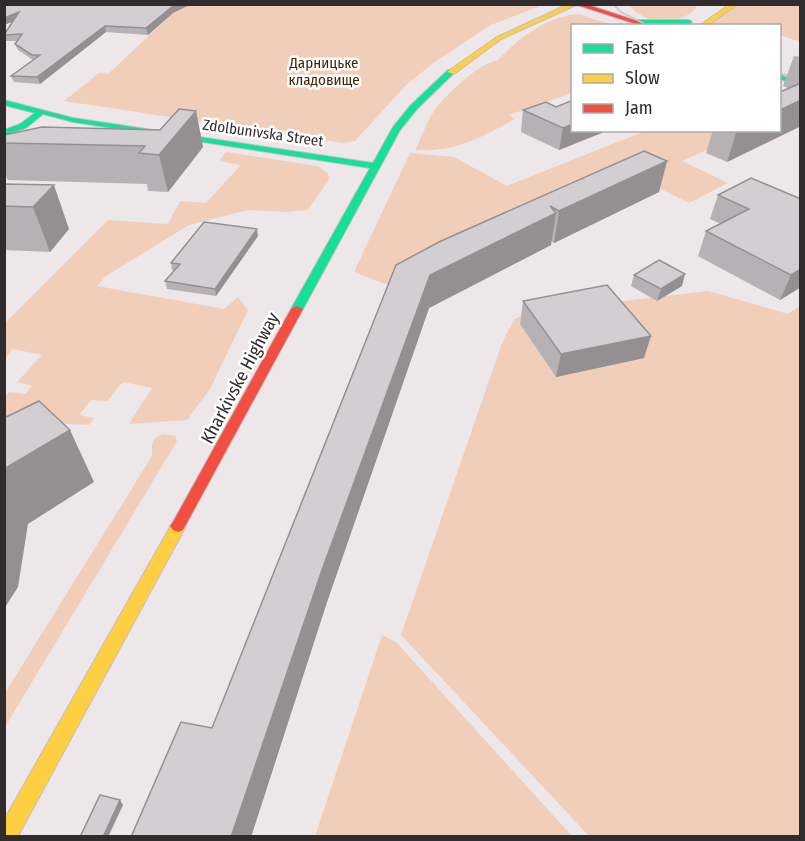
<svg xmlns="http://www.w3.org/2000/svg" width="805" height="841" viewBox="0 0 805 841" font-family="'Fira Sans Condensed',sans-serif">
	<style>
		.green { fill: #f1ceb9 }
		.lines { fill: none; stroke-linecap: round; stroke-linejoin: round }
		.fast-casing { stroke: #c3bec0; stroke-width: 2 }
		.slow-casing { stroke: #c3bec0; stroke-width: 2 }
		.jam-casing { stroke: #c3bec0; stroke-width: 2 }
		.fast { fill: #16e098; fill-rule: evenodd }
		.slow { fill: #ffcf43; fill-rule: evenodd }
		.jam { fill: #f24e42; fill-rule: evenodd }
		.tram { stroke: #c9c8c8; stroke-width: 1.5 }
		.wall { fill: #b5b1b4 }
		.shaded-wall { fill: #949092 }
		.building { fill: #d3ced1; stroke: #949092; stroke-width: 1.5 }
		.labels { text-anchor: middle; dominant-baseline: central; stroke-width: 5; stroke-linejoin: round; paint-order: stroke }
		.far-park-label { font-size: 15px; fill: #441e00; stroke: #fff }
		.far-street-label { font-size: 15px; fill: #302c2d; stroke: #fff }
		.street-label { font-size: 18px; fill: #302c2d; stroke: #fff }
	</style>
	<rect width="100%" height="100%" fill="#eee7ea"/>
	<path class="green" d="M629,4L698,5C685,27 642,26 629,4Z
		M190,5H543L491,25L436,61L406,85L355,141L343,143L64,101L99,73L108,74L173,13Z
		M737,5H800V42L780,35V26H708Z
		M579,14L612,25L572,26V93L509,115L515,119C479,138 457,152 415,150C422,137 427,120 436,108C447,94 480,62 497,61C518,39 546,16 579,14Z
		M645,131H749L682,161L728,183L689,203L640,179L407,292L354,272L410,153L454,157L507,186Z
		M226,152L318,166L328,173L329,180L308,210L287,212L248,210L189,225L106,276L97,286L224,309L238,297L248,310L210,389L187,420L129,424L152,388L123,382L107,401L91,400L79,415L94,418L89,425L5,421V397L9,392L25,394L32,386L17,382L42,355L13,349L5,358V323L108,220L168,224L180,201L206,203L241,165L219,161Z
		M708,291L788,314L800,306V836H589L401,635L502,343L514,319L560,301L601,298L623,301Z
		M163,434L175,436L177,441L5,727V693L152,456C152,445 151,438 163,434Z
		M382,635L396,642L572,836H315Z"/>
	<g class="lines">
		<defs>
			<path id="fast" d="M635,20H689L692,22L689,24L633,23Z
				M448,70L455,72L417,109L400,130L303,309L297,312L291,309L370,168L73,122L43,114L26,128L4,135V130L20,124L35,113L4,105V100L73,118L373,163L393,127L411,105Z
				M780,75L800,82V86L780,79Z"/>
			<path id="slow" d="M569,4H578L501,39L454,74L447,72L497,37Z
				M730,4H738L707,26H699Z
				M178,520L183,522L186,526L18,836H4V820L173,522Z"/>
			<path id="jam" d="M574,4H585L653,26H642Z
				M297,306L303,309L183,530L178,532L173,530L170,526L173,522L291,309Z"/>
		</defs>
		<use href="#fast" class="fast-casing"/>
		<use href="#slow" class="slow-casing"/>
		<use href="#jam" class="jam-casing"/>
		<use href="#fast" class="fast"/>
		<use href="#slow" class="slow"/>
		<use href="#jam" class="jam"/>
		<path class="tram" d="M613,4L621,12L649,26
			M780,73L800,80"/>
	</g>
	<path class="wall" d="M4,4L173,13L148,35L106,32L40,84L14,82L11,76L33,60L18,50L15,44L17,41H6L4,34L12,22L4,25Z
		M794,56L801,57V126L727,162L706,153L713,130H780L788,88L783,86Z
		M523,110L573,130H609L559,150L521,132Z
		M196,111L203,147L168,192L148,191L147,184L8,180L4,172V135L160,130Z
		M667,161L659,192L554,243L551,241V245L429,308L327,602L251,837H131L212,728L396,265Z
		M751,178L801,287L780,300L698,256L706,231L721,224L710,219L718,195Z
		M4,184L69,229L50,252L4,250Z
		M258,236L216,296L167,289L165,281L174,271L172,270L171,263Z
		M634,275L682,286L657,301L631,286Z
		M523,301L644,358L556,377L520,324Z"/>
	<path class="shaded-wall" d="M178,4H192L173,13L148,35L146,28L172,7Z
		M19,12L21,18L4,25V18Z
		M105,26L106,32L40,84L37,77Z
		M801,100V126L727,162L737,130H780V110Z
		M196,111L203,147L168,192L159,155Z
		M573,124V130H609L559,150L563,128Z
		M667,161L659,192L554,243L559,211Z
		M54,185L69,229L50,252L33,207Z
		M556,213L551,245L429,308L327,602L251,837H231L322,570L430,275Z
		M257,229L258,236L216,296L215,289Z
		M801,269V287L780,300L791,275Z
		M685,274L682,286L657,301L661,289Z
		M651,336L644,358L556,377L561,354Z
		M70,430L94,482L28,524L18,587L4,609V469Z
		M120,800L123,805L108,837H103Z"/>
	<path class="building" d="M4,4H178L172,7L146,28L105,26L37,77L11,76L40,55H32L15,44L22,34L4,35L19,12L4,18Z
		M801,83V100L780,110V92Z
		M573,100V124L563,128L523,110L546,102L556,107Z
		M179,109L196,111L159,155L139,153L145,146L4,143V135L42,127L160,130Z
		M644,151L667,161L559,211L550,206L556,213L430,275L322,570L231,837H131L181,722L212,728L396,265L441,241Z
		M751,178L801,199V269L791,275L706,231L749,209L718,195Z
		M4,184L54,185L33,207L4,206Z
		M204,222L257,229L215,289L165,281L180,264L171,263Z
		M659,260L685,274L661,289L634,275Z
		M607,285L651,336L561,354L523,301Z
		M39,401L70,430L4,469V418Z
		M100,795L120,800L103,837H80Z"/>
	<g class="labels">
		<g class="far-park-label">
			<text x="324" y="63">Дарницьке<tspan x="324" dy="17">кладовище</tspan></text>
		</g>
		<g class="far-street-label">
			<text transform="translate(263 133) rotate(8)">Zdolbunivska Street</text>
		</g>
		<g class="street-label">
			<text transform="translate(240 378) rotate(-62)">Kharkivske Highway</text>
		</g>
	</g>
	<rect width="805" height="841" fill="none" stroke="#302c2d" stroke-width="12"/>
	<rect x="571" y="24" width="210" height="108" fill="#ffffff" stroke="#acabab" stroke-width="1.5"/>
	<rect x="583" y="44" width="30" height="9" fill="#16e098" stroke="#acabab" stroke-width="1.5"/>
	<text x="625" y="54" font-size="18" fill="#302c2d">Fast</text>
	<rect x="583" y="74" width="30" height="9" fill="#ffcf43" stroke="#acabab" stroke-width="1.5"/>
	<text x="625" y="84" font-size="18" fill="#302c2d">Slow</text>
	<rect x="583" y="104" width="30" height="9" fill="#f24e42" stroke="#acabab" stroke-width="1.5"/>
	<text x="625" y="114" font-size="18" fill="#302c2d">Jam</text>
</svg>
